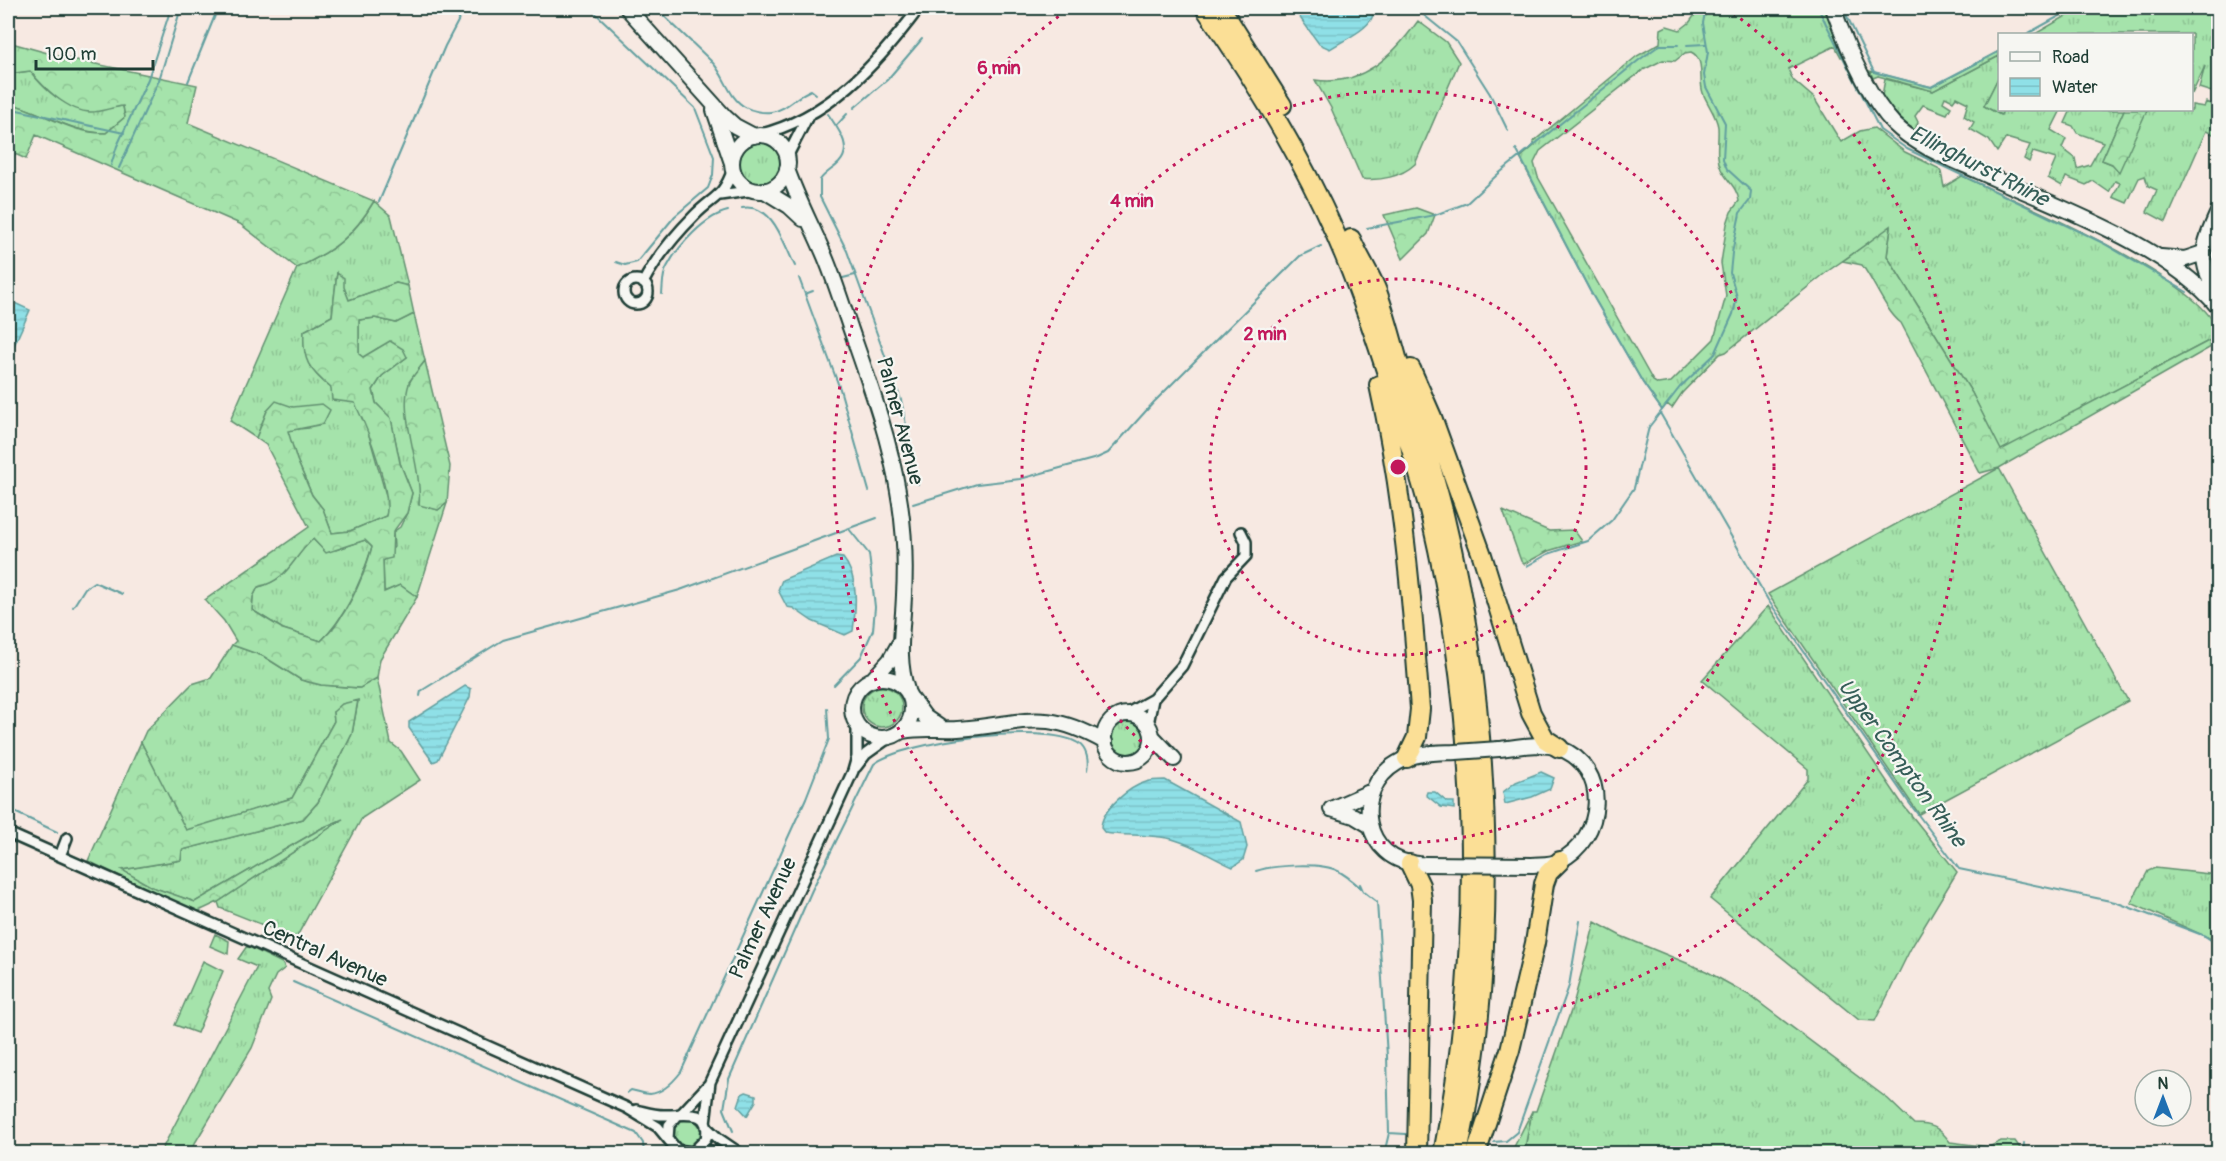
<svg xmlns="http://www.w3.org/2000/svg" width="2226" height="1161" viewBox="0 0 2226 1161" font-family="Pangolin,sans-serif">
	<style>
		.grass { fill: url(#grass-tufts); stroke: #629070; stroke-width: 1.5; fill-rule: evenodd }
		.forest { fill: url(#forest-crowns); stroke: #629070; stroke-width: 1.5; fill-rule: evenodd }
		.garden { fill: #a5e3ab; stroke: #629070; stroke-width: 1.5 }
		.water { fill: url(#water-rules); stroke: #629f9f; stroke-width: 1.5 }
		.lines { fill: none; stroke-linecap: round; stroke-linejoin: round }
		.stream { stroke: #629f9f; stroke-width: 2 }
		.street-casing { stroke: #1f3d34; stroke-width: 14 }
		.secondary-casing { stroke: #1f3d34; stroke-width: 18 }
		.highway-casing { stroke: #1f3d34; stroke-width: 22 }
		.street { stroke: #f6f6f2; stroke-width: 9 }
		.secondary { stroke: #f6f6f2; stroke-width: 14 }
		.highway { stroke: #fbdf96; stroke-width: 18 }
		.secondary-bridge-casing { stroke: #1f3d34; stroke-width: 18; stroke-linecap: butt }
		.secondary-bridge { stroke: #f6f6f2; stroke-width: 14 }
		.ring { fill: none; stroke: #c2185b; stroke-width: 3; stroke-dasharray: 3 6 }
		.labels { text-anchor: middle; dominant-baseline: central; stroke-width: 4.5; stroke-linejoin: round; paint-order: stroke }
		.street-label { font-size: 21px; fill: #1f3d34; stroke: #f6f6f2 }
		.water-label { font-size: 22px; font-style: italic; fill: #355e58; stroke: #f6f6f2 }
		.centre { fill: #c2185b; stroke: #f6f6f2; stroke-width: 3 }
		.ring-label { font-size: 18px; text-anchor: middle; font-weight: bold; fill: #c2185b; stroke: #f6f6f2; stroke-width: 4.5; stroke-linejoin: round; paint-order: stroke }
	</style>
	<defs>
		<pattern id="grass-tufts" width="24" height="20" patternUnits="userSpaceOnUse" patternTransform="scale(1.5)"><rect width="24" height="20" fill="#a5e3ab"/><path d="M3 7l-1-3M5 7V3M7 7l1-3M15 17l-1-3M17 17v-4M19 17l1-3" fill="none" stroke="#8ec494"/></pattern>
		<pattern id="forest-crowns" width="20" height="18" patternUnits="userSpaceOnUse" patternTransform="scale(1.5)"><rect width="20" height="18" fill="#a5e3ab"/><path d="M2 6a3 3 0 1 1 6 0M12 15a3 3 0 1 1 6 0" fill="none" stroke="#8ec494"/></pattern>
		<pattern id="water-rules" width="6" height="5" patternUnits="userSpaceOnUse" patternTransform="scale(1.5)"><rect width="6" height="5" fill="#8fe0e7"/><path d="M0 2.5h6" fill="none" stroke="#7bc1c7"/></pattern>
	</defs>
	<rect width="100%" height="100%" fill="#f7e9e2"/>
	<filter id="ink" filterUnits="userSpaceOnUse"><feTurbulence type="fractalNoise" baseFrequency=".0167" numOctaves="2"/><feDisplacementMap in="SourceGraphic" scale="12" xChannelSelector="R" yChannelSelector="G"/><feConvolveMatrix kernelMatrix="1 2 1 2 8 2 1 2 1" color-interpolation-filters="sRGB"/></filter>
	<g filter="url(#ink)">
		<path class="grass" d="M1700,8H1829L1846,55L1841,57L1835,46L1788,69L1793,80L1814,98L1841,142L1860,131L1874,128L1905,152L1938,168L1941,172L1944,187L1962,176C2009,198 2218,285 2218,336L2001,451L1972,393L1887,256L1891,227L1828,271L1726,352L1720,354L1682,393L1672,408L1667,404L1662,410L1643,383L1590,291L1520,158L1535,145L1533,142L1637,56L1660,43L1661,29L1667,26L1680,30L1689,23ZM1691,52C1706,59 1698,79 1703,93C1707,104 1717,116 1718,127C1719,141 1715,155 1721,169C1727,181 1737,187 1739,201L1731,212L1727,224L1721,263L1726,296L1714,339L1671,382L1658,384L1653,381L1538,177L1534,163L1540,151L1643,70L1663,60L1675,61L1685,53Z
			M2080,8H2218V94L2199,88L2205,66L2192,94V34H2035Z
			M1418,21L1446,42L1459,62L1415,164C1401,177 1380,181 1362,179L1331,108L1315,80C1361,87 1392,57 1418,21Z
			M1999,56V76L1984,106L2000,115L2003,110H2061L2051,130L2066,139L2062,148L2075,158L2077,169L2090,165L2103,142L2077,133L2073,126L2065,123L2071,110H2124L2102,160L2112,164L2146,110H2192V105L2204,107L2206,102L2218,107V136L2206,131L2166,222L2147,212L2157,190L2148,186L2145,176L2139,178L2127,203L2113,197L2120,183L2115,181L2109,192L2093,181L2086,185L2066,177L2062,186L2048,178L2056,159L2033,152L2029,162L2024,159L2030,145L2006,138L1997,152L1989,140L1970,129L1974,122L1964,116L1968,103L1956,97L1953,101L1945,97L1943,102L1951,107L1947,114L1923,105L1915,116L1918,122L1915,131L1896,115L1882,96L1885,79L1933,91Z
			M30,71C59,108 78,112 123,106L125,117L106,133C70,133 42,111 8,103V74Z
			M740 163a20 20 0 1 1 40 0a20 20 0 1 1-40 0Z
			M374,201L391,216L408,286L396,283L349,300L337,273L332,316L304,331C301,370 322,381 350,402H355L367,428L389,506L386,516L350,531L332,533L323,509L312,495L297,460L287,430L309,428L322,405L267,411L256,438L230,421L297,268C333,251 353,237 374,201Z
			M414,314L425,361L409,382L421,489L419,504L438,510L447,503L417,597L400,585L384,592L383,559L394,547L393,532L400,527L407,513L412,493L400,463L391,419L376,403L373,390L382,376L407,357L378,348L363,358L359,354V320L375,318L396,323Z
			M1999,468L2128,701L1919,814L1768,594Z
			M313,539L320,546L336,550L365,540L372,547C362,579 346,617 321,641L283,629L252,610L253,597L258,587C288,580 292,557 313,539Z
			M1768,606L1903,805L1957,872L1911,948L1875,1021L1859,1020L1710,899L1808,779V769L1702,680Z
			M232,645L263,656L301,680L321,685L359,688L377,678L391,743L401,751L420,780L362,818L296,938L220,908L218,902L340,821L322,828L195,902L152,887L121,870L181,860L182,850L303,819L318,802L352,734L358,701L333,712L334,721L292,798L185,831L141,742L146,731L192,684L211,678Z
			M862 707a20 20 0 1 1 40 0a20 20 0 1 1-40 0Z
			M1111 738a17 17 0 1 1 34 0a17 17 0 1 1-34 0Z
			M2155,868L2218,875V942L2131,903L2148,871Z
			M1595,922L1621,936L1706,971L1749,995L1888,1099L1914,1124C1932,1124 1939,1127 1950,1142L1989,1147L2001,1141H2015L2020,1148L2069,1153H1524L1532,1111H1536L1573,1005Z
			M215,934L229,941L228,954L210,946Z
			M247,946L282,963L285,968L276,975L268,992L271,1000L252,1048L189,1153H160L257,967L238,959Z
			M203,961L223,971L197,1033L175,1025Z
			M673 1133a14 14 0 1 1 28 0a14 14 0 1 1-28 0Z"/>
		<path class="forest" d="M8,42L62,57L197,85L188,123L374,201C353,237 333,251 297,268L240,224L36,135L26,159L8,151V103C43,111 70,134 106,133L125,117L123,106C113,107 101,112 91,112C68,112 43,87 30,71L8,74Z
			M1999,51V56L1933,91L1878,76L1873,78L1870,71L1932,87Z
			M2124,110H2147L2119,172L2112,164L2102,160Z
			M1416,208L1435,215L1428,234L1403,259L1384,215Z
			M1891,226L1887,256L1972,393L2001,450L2218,336V343L1999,468L1980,473L1901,323C1886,312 1874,281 1862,265L1843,261Z
			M337,273L344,278V287L349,300L396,283L408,286L414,314L396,323L375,318L359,320V354L363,357L390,341L403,349L407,357L382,376L373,390L376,403L391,418L400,463L412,493L407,513L393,532L392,558L383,560L384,592L400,585L417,597L380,659L377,678L360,688L321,685L301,680L263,656L232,645L236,641L224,621L205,600L309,527L266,445L256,438L267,411L276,401L293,407L322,404L330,410L323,424L288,431L297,460L312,495L323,509L332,533L350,531L386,516C392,494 369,432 358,410L355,403L332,400L331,388C309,370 302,360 304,331L332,316ZM313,539L326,553L365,540L372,547C363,579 346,618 321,641L283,629L252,610L253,597L258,587C289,580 292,558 313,539Z
			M425,361L450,466L447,503L438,510L419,505C423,468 398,415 409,384C412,376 420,368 425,361Z
			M1503,511L1549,531L1574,530L1582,541L1548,551L1524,564L1521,561Z
			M358,700L352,734L318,802L303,819L182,850L181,860L122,870L152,887L195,902L322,828L343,819L218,902L197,912L88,861L141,742L186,830L292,798L334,721L333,712L342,704Z
			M1532,1111L1524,1153H1511Z"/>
		<path class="garden" d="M1999,76L2000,110H2003L2001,115L1984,106Z"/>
		<path class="water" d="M1293,8H1373C1378,26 1343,40 1330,49L1319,44Z
			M8,300L30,310L12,350L8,348Z
			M836,557L843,558C859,577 856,607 853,631L845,635L812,621L793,608L787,607L778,590L782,580Z
			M465,686L471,689L470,697L438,760L433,762L409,728V722Z
			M1541,772L1554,778L1550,789L1532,797L1505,804L1503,792L1516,782Z
			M1165,780L1241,822L1247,847L1243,860L1233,867C1212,858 1189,842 1167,838C1146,834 1125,836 1105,833L1101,828C1101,810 1129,787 1146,782C1151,780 1159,780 1165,780Z
			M1427,792H1435L1447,802H1454V809L1441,807L1426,795Z
			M746,1092L756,1095V1101L747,1116L738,1106L742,1094Z"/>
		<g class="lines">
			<path class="stream" d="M590,8L695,108L714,157L713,175L708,188L675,216L637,262L625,265L616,262
				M656,8C674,26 694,44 712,62C725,75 728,97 745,107C752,111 763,113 771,112C787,110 797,95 811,90L816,94
				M1415,8L1457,42L1490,94L1508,131
				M1818,8L1880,130L1907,149L2103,243L2187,292
				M1843,8L1874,72L1931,87L2000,51
				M2027,34L2074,8
				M1687,45L1705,44
				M188,82L218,8
				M8,108L124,133
				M854,108L887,80L922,39
				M828,114C837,128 854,147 839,163C833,169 825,173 820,180V197L847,251L901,400L918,484
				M836,126L847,114
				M1516,149L1590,291L1643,383L1662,410
				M111,165L117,146L148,79L171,8
				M119,168L159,80L181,8
				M379,202L445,46L465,8
				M742,208C774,203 783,243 795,266
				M1367,228L1435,215L1467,203L1497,175L1639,60L1660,45H1678
				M2217,273H2218
				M799,278L840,389L869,491
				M843,278L855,275
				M662,294C663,285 662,275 667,267C678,246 705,216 728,211
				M805,294L813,291
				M1660,413L1768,600L1910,804L1959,869L2115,902L2205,936L2218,945
				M913,504L977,484L1020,479L1097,458L1108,453L1154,402L1300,256L1321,246
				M1527,566L1548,554L1588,541L1612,520L1634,488L1649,427L1680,387L1715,354L1733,314L1737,297L1730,273L1732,253L1740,213L1750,200L1751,191L1727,169L1723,159L1725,123L1706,87L1704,75L1708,52L1703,23L1706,8
				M73,607L85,588L94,582L122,594
				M834,685L861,657L873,630L875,607L869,554L849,529
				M420,696L421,691L503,640L680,590L877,518
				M8,809L57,832
				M1256,871C1273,865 1322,862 1338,871C1346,875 1354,882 1361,888
				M1360,884L1363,891L1377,902L1387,1056L1389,1133L1384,1154
				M293,982L636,1133L643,1143L644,1154
				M627,1093L631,1090C637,1091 644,1094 650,1094C662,1093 674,1081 681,1072L806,798L829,739L827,708
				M733,1131L724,1109L729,1079L812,890L874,764C904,741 1045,722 1078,743C1087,749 1089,761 1087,771
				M1389,1133L1406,1134
				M1494,1142L1506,1141L1517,1132L1569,986L1580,921
				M1494,1149L1522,1151
				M2023,1154L2024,1143"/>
			<defs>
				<path id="street" d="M758,135C829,118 877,64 919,8
					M787,157L807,118
					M720,195L755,190
					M624 292a12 12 0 1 1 24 0a12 12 0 1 1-24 0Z
					M643,283C657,256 674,236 695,215C714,196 723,198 733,169
					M1126,714L1153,699L1182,666L1226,577L1246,556V542L1241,532
					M1148,724L1153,699
					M856,767L866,754L887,739
					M8,833L627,1108L658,1127L677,1150L693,1152
					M60,856L67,838
					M636,1110C645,1112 654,1115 664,1115C683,1116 712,1106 706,1139L691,1154
					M682,1113L709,1084
					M705,1123L710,1082L853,771L857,757V725
					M706,1127L719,1139L741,1154
					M668,1139L669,1125L679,1114
					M698,1149L731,1154"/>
				<path id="secondary" d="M627,8L725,117L735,126L754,136
					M1833,8C1846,44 1867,96 1894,124C1915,145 1951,159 1978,171C2051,205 2167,244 2218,307
					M714,110L732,163
					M732 163a28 28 0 1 1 56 0a28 28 0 1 1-56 0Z
					M787,169C797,198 811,224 823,252C834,277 842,304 851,330C869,382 889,436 898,491C904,525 906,561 904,595C903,628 896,657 907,690
					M763,190L789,206L803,219
					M2218,212C2201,250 2198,259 2218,296
					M2161,257L2185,259L2203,253
					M852 708a30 30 0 1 1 60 0a30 30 0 1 1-60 0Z
					M872,680L890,660L899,644
					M912,699L925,717L941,728
					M1104 738a24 24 0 1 1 48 0a24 24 0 1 1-48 0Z
					M903,731C921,727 939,730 958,729C1023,725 1041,706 1105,742
					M1152,736L1174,759
					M1499,749C1518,747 1540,742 1559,748C1611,767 1605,839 1559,861C1551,865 1540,864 1532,865
					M1331,809L1372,791
					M1331,809L1354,816L1369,825
					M1419,864C1363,862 1351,790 1397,763C1415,752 1437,753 1456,752"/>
				<path id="highway" d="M1205,8C1248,70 1289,136 1322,205C1353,269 1375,335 1396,402C1408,441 1422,479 1431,518C1480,727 1484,943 1443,1154
					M1221,8L1282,105
					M1351,239C1359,258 1371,275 1378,294C1389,325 1396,357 1406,389C1420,432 1435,475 1445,519C1493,717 1500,954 1458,1154
					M1411,369L1432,417L1482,555L1531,713L1545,739L1559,748
					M1379,385C1403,492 1412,600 1420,709L1417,737L1407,758
					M1410,864L1420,885L1422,900L1417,1154
					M1476,1154L1510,1050L1535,943L1544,884L1548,873L1560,861"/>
			</defs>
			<use href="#street" class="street-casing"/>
			<use href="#secondary" class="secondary-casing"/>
			<use href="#highway" class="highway-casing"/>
			<use href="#street" class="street"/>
			<use href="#secondary" class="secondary"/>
			<use href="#highway" class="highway"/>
			<defs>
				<path id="secondary-bridge" d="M1456,752L1499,749
					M1424,864L1532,865"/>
			</defs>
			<use href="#secondary-bridge" class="secondary-bridge-casing"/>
			<use href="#secondary-bridge" class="secondary-bridge"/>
		</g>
	</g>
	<g class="ring">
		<circle cx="1398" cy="467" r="188"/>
		<circle cx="1398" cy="467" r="376"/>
		<path d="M1726 8A564 564 0 1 1 1070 8"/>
	</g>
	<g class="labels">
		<g class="street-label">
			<text transform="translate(900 421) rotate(75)">Palmer Avenue</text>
			<text transform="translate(763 918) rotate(-65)">Palmer Avenue</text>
			<text transform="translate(325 954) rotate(24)">Central Avenue</text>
		</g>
		<g class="water-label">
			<text transform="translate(1979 166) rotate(27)">Ellinghurst Rhine</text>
			<text transform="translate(1902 763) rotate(54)">Upper Compton Rhine</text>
		</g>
	</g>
	<circle cx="1398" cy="467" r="9" class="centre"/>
	<g class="ring-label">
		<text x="999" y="74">6 min</text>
		<text x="1132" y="207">4 min</text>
		<text x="1265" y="340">2 min</text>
	</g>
	<rect width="2226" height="1161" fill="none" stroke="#f6f6f2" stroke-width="30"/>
	<rect x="15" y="15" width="2196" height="1131" fill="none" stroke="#1f3d34" stroke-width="2" filter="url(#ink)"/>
	<rect x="1998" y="33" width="195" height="78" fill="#f6f6f2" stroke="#a0aca6" stroke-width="1.5"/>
	<rect x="2010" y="52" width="30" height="9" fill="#f6f6f2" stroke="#a0aca6" stroke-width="1.5"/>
	<text x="2052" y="63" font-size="18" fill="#1f3d34">Road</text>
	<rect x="2010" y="78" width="30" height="18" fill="url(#water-rules)" stroke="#a0aca6" stroke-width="1.5"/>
	<text x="2052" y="93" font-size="18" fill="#1f3d34">Water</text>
	<g transform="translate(2163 1098)"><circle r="28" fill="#f6f6f2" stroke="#a0aca6" stroke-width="1.5"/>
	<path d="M0-4.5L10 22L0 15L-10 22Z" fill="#1f6fb2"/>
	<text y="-9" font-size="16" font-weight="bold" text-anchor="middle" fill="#1f3d34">N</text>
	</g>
	<path d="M36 60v9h117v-9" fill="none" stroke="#1f3d34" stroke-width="3"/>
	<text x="45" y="60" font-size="18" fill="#1f3d34" stroke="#f6f6f2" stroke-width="4.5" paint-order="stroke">100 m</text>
</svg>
